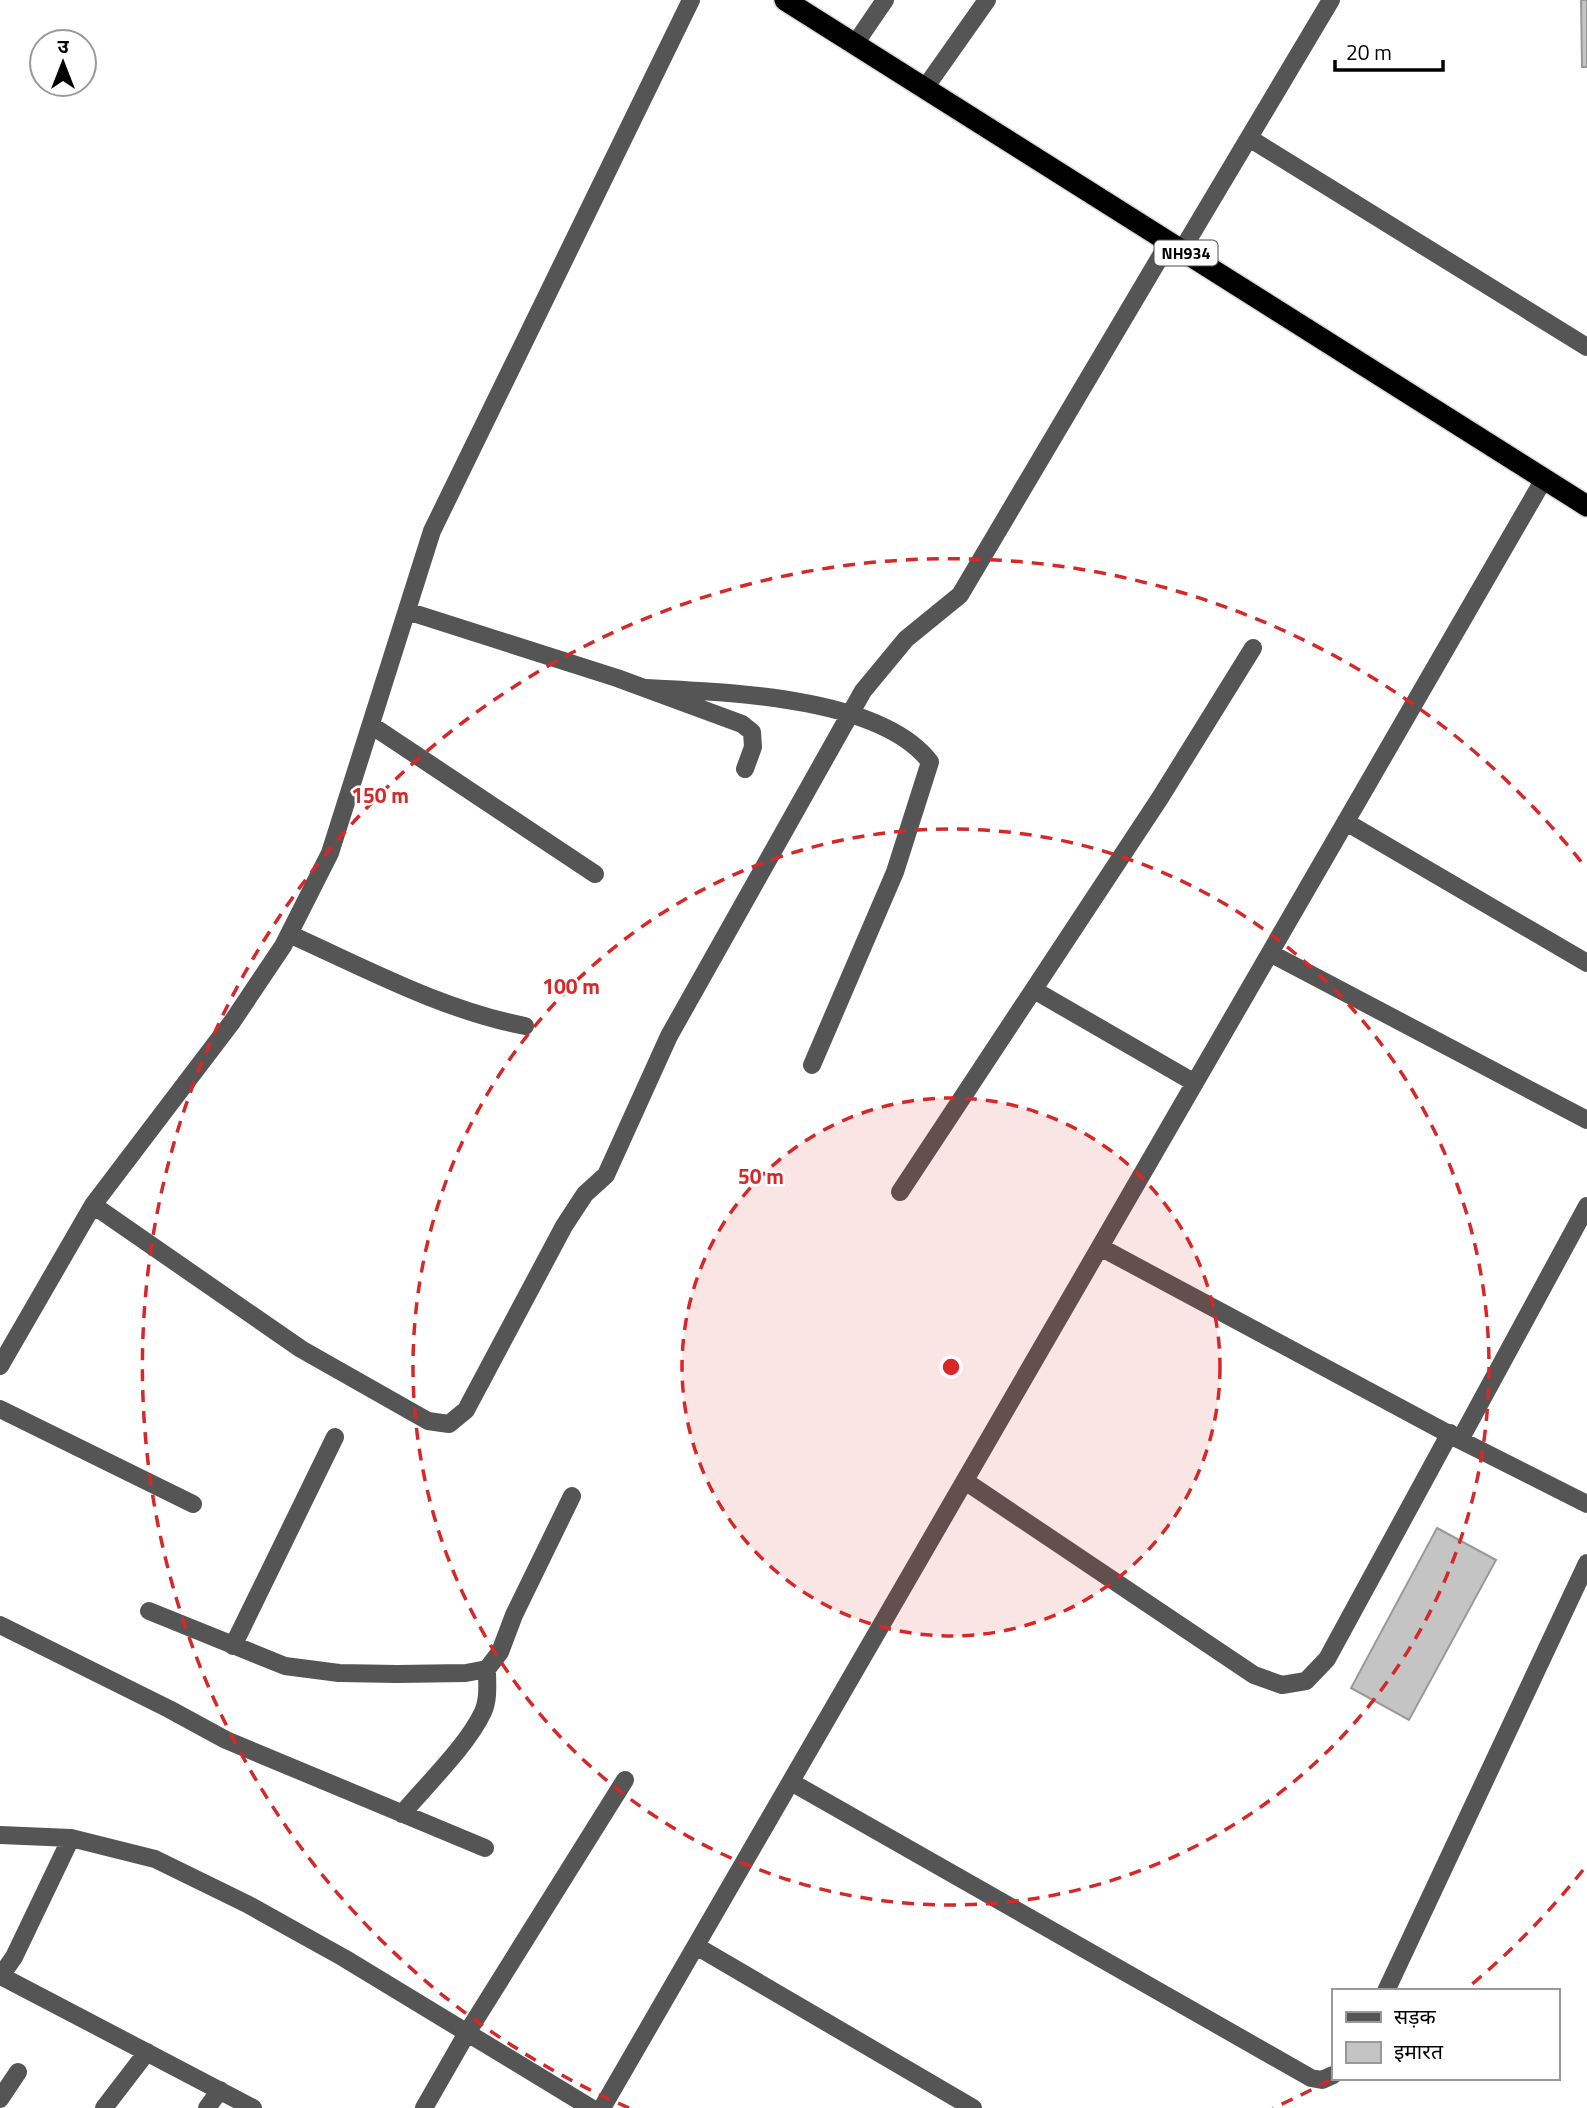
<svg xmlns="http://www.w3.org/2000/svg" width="1587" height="2108" viewBox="0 0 1587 2108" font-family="'Titillium Web','Noto Sans Devanagari',sans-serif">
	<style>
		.building { fill: #c4c4c4; stroke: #999; stroke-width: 2 }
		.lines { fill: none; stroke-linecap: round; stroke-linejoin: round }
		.highway-casing { stroke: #dbdbdb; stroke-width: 24 }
		.minor { stroke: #555; stroke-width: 18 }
		.highway { stroke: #000; stroke-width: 21 }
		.ring { fill: none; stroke: #d62828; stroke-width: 3.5; stroke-dasharray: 12 9 }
		.labels { text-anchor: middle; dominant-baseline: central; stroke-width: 5; stroke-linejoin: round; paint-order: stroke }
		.shield { fill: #fff; stroke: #4c4c4c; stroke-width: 2 }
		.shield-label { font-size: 16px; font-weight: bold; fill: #000 }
		.centre { fill: #d62828; stroke: #fff; stroke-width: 3.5 }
		.ring-label { font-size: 21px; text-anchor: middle; font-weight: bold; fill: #d62828; stroke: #fff; stroke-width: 5; stroke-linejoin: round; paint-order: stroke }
	</style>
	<rect width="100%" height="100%" fill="#fff"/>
	<path class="building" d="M1581,0H1587V67H1582Z
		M1437,1528L1496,1560L1409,1720L1351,1688Z"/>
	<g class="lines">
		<defs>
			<path id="highway" d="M785,0L1587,506"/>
		</defs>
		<use href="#highway" class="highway-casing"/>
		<path class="minor" d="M855,44L885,0
			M925,88L987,0
			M1249,138L1587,347
			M1182,250L1331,0
			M407,611L617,678L742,724L752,732L753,747L745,769
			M646,688C723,692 880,696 930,762L895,872L812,1065
			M371,725L595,874
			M1346,822L1587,963
			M289,934C365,968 442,1010 525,1026
			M1270,953L1587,1120
			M1034,990L1195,1083
			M900,1192L1160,798L1253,648
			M93,1205L301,1349L428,1421L449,1424L466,1410L564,1226L585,1194L606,1175L669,1036L863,691L906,639L960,595L1169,242
			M1100,1247L1460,1440L1587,1504
			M0,1366L93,1205L232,1022L283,946L330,853L432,531L691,0
			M0,1409L193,1504
			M1460,1440L1587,1206
			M965,1481L1254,1675L1282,1685L1306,1681L1327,1659L1450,1433
			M149,1611L285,1666L339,1673L397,1674L466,1673L487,1669L500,1652L514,1615L572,1496
			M0,1625L169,1709L226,1740L485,1848
			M233,1646L335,1437
			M791,1782L1311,2078L1322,2080L1333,2075
			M402,1814C427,1784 467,1746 483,1712C489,1699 487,1683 487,1669
			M0,1835L71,1838L155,1859L247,1904L344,1958L591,2108
			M696,1946L973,2108
			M1,1976L253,2108
			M0,1977L14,1957L71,1838
			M1386,1991L1587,1563
			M0,2099L18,2072
			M104,2108L147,2052
			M207,2108L220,2090
			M424,2108L467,2033L625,1780
			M602,2108L1544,479"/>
		<use href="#highway" class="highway"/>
	</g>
	<circle cx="951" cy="1367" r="269" fill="#d62828" fill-opacity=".12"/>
	<g class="ring">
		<circle cx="951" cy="1367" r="269"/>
		<circle cx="951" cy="1367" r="538"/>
		<path d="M1583 1870A808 808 0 0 1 1465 1990M1330 2080A808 808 0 0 1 1273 2108M629 2108A808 808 0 1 1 1583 864"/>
	</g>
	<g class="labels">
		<rect class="shield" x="1154.5" y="240.5" width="63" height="25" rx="5"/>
		<g class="shield-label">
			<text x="1186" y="253">NH934</text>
		</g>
	</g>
	<circle cx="951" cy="1367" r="10" class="centre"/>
	<g class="ring-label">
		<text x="380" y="803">150 m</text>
		<text x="571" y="994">100 m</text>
		<text x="761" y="1184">50 m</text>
	</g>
	<rect x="1332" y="1989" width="228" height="91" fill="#ffffff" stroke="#999999" stroke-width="2"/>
	<rect x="1346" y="2012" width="35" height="10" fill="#555555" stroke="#999999" stroke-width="2"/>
	<text x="1394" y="2024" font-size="21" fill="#000000">सड़क</text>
	<rect x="1346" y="2042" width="35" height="21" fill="#c4c4c4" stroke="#999999" stroke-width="2"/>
	<text x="1394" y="2059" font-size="21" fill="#000000">इमारत</text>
	<g transform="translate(63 63)"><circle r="33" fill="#ffffff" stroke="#999999" stroke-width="2"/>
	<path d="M0-5L12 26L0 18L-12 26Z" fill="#000000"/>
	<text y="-10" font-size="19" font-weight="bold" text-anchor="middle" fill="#000000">उ</text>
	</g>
	<path d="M1335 60v10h108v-10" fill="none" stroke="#000000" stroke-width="3.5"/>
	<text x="1346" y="60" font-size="21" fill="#000000" stroke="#ffffff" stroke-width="5" paint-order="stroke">20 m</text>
</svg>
